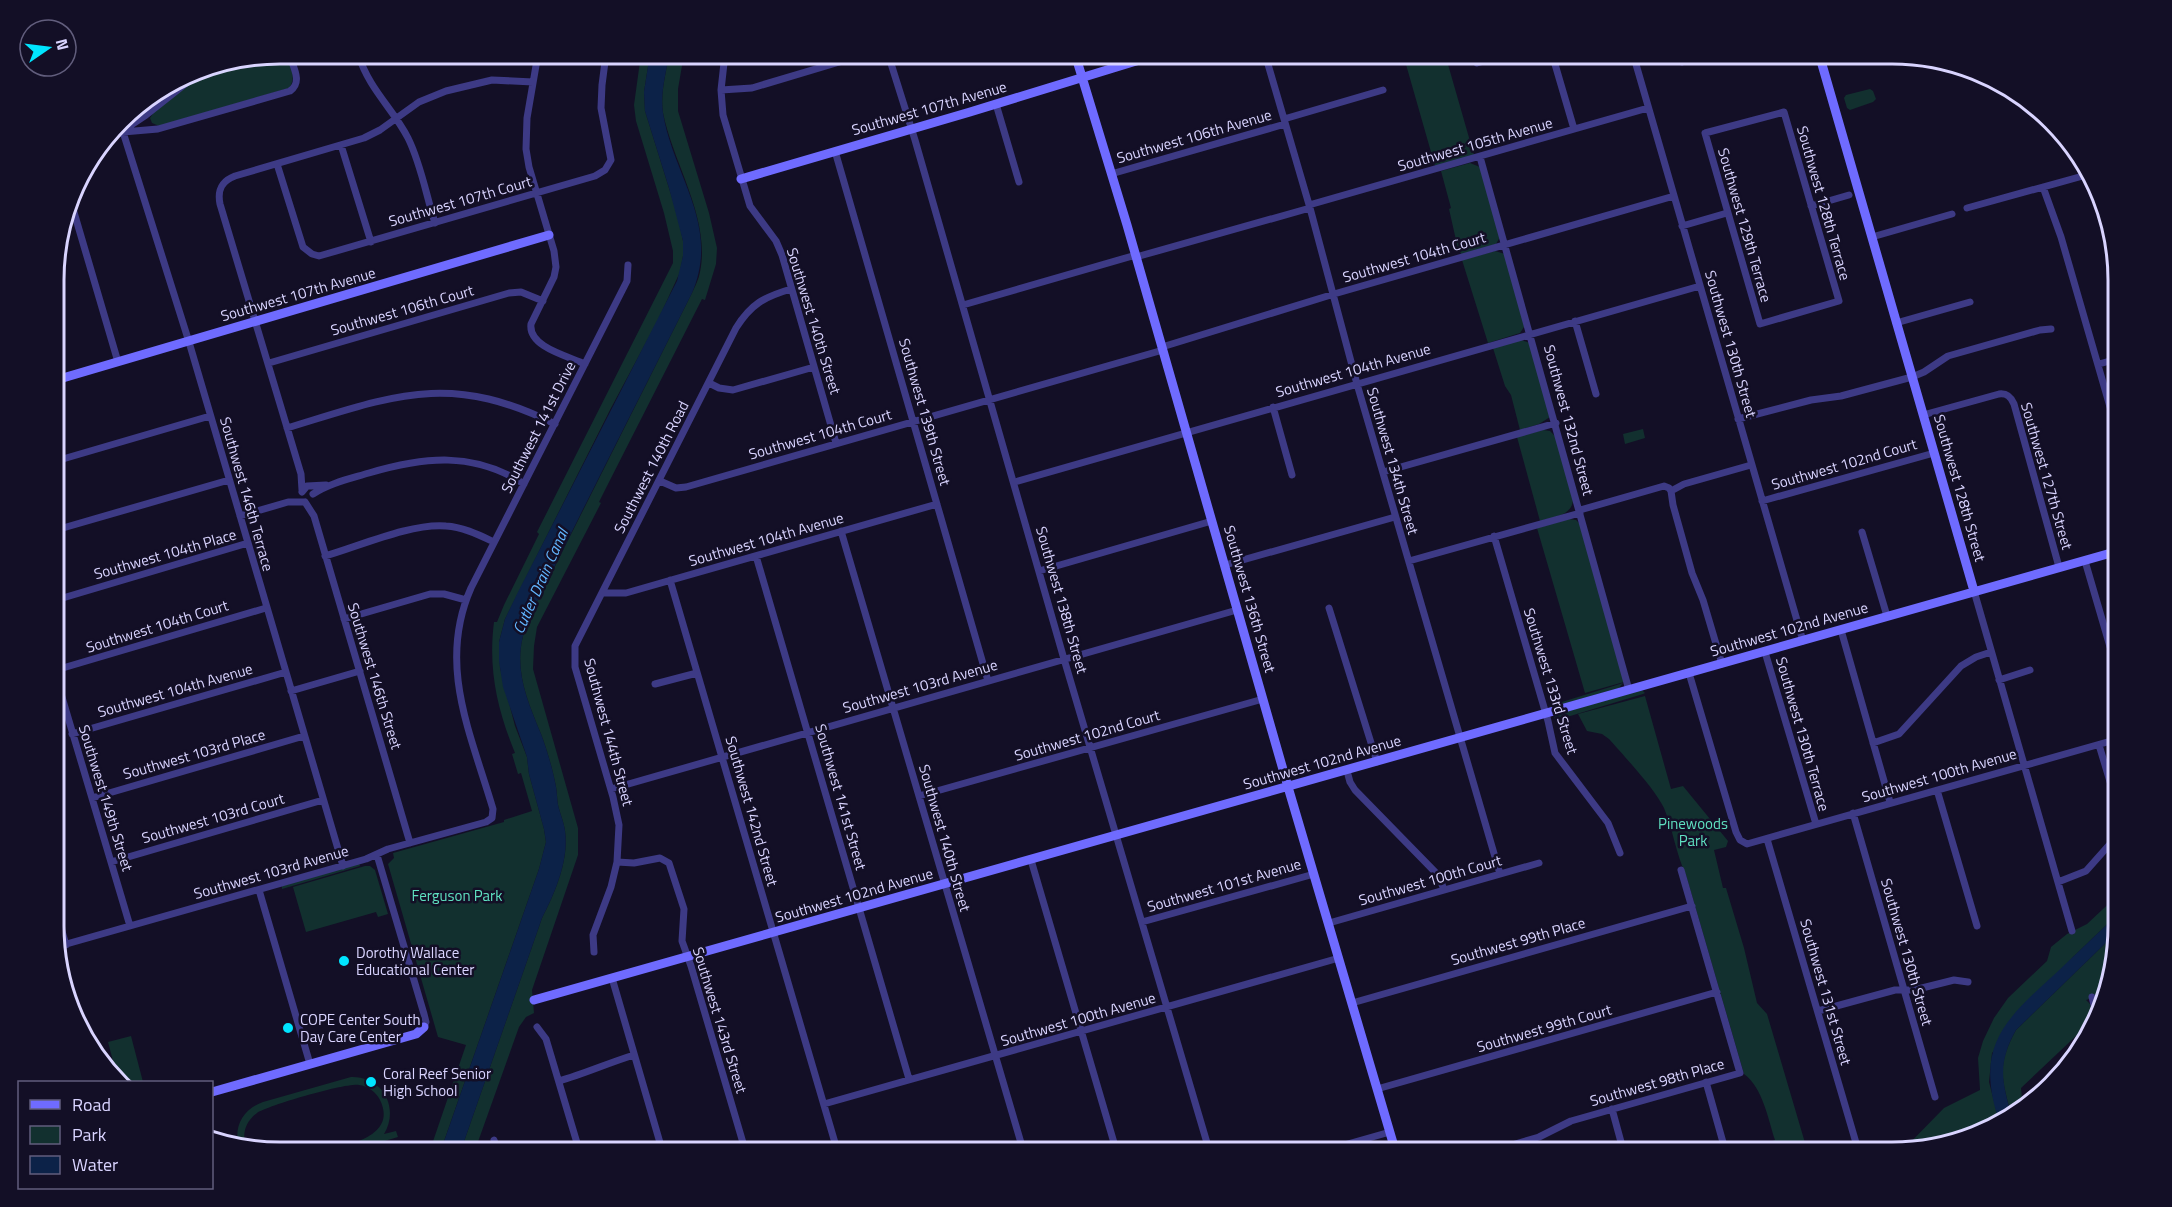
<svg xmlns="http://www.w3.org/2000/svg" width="2172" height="1207" viewBox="0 0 2172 1207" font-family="'Titillium Web',sans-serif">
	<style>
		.green { fill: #12302f }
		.water { fill: #0c2248 }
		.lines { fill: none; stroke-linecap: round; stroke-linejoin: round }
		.street { stroke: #3d3a85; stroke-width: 7 }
		.secondary { stroke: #6f6bff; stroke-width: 9 }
		.poi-dot { fill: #00e5ff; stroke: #130f26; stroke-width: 2 }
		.labels { text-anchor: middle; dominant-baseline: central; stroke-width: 5; stroke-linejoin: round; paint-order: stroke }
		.street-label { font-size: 15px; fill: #d9d4ff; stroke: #130f26 }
		.park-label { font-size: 15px; fill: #5fe0c0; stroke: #130f26 }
		.poi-label { font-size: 15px; fill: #d9d4ff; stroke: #130f26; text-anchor: start }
		.water-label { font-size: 16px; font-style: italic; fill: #62b6ff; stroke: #130f26 }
		.rim { fill: none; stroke: #d9d4ff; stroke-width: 3 }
	</style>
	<rect width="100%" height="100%" fill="#130f26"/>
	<path class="green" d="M280,54H286C290,65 297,78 289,88L159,126L152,123L150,118L154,112L209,68Z
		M641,54H650L644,92L645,111L678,217L683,241V256L680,272L658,320L611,408L505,619L499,642L500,668L515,726L527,757L529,774L544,829L546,842L539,869L442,1147L440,1153H429L466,1045L438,1037L388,864L394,858L393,853L504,822V820L532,811L521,773L518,774L512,754L515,753C497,709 488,669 494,622H497L504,605L539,534L537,532L673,263V251L664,213L636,121L634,105Z
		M669,54H684L678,89V111L709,213L717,248L716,264L705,300L702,299L607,486L599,502L601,503L537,627L534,646L533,669L578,828V855L532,990L534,1013L526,1017L519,1027L474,1153H460L542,918C555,893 569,860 565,831C564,822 560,814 558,805C557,799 557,793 556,787C553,770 547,750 541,734C524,693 510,660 530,616L692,293C695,286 699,279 700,272C711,219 673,163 663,113C660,93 666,74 669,54Z
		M1403,54H1445L1474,155L1435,166Z
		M1870,89L1873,91L1876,99L1873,102L1850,110L1847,108L1844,98L1846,95Z
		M1470,163L1480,167L1500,237L1496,244L1462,255L1458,249L1449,209L1451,208L1441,171Z
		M1495,251L1505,254L1526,324L1520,333L1488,343L1462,260Z
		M1521,340L1530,343L1550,417L1539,424L1520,430L1511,395L1505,386L1493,348Z
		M1643,429L1645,438L1625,444L1623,434Z
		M1543,430L1550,431L1556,437L1573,500C1572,516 1553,517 1540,521L1517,437Z
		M1569,519L1576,520L1580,524L1624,682L1585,693L1537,528Z
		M1623,683L1619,688L1552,707L1549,706Z
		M1642,690L1645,693L1643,694L1557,720L1554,718L1557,714Z
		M1645,696L1671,789L1683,786L1728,841L1726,847L1714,850L1723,888H1726L1744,948L1757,1003L1767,1014L1808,1153H1767L1764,1144L1775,1140C1768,1119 1763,1088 1744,1074L1686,875C1676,854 1673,830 1664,808C1655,789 1624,756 1609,739L1602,734L1587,731L1578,714Z
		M359,863L360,866L282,889V886Z
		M365,866H370L375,870L388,914L378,917L376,912L306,932L293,887Z
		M2118,895V914L2073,957L1992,1053L1989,1082L2000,1124L1964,1141L1900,1153L1944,1108L1980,1090L1978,1058L1983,1041L1994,1018L2008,998L2047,961L2051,947L2067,934L2087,924Z
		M2118,931V941L2098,1006L2095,997L2086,1000L2090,1004L2094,1019L2021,1088L2023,1109L2012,1117C2002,1080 1996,1066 2016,1030Z
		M131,1036L143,1082H124L117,1076L108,1042Z
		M351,1077C382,1076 400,1107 384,1134L396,1131L398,1137L344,1153H317C340,1146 399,1139 380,1100C376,1092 368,1086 359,1085C345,1083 270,1105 257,1113C245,1122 241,1135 247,1149L239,1148C233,1127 243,1109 263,1102Z"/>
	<path class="water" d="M650,54H669C666,74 660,93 663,113C673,176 721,225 692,293C638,401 583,508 530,616C510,660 524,693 541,734C547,750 553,770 556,787C557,793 557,799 558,805C560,814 564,822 565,831C569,860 555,893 542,918L460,1153H440L539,869L546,842L544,829L529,774L527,757L503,687L499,661V642L505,619L517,594L677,281L683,256V241L669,188L645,111L644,92Z
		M2118,914V931L2016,1030C1997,1064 2002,1082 2012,1117L2000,1124C1974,1048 2002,1022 2055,974C2076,954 2097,934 2118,914Z"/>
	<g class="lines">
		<path class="street" d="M289,54C293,67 303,82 290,91L158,129L123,132L189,342L343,866
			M358,54C370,91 392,107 408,138C421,164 426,195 435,223
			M538,54L527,118L526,149L529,167L554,251L556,267L554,277L531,324C528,347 568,356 585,364
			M725,54L721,90L723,115L750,206L776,241L782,255L836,443
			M888,54L915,140L1064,659L1210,1153
			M1265,54L1310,208L1357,384L1500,874
			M1552,54L1574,129
			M1633,54L1803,641
			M1680,54L1682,62
			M1820,59L1838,54
			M1477,63L1509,54
			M721,90L752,88L866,54
			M996,104L1019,182
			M1784,112L1839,301L1760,324L1705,133Z
			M1284,119L1383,90
			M107,141L146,115L204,69
			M341,145L371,242
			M835,151L988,681
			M1480,157L1629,690
			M277,164L303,247L312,254L319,256L595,176L605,170L611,160L601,108L602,85L606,54
			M1111,174L1285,124
			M2043,187L2061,237L2117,431
			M71,202L118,362
			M1309,205L1648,108
			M1811,206L1849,195
			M1967,208L2090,174
			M1682,226L1727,213
			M1872,237L1952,214
			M1136,257L1310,208
			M963,305L1136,255
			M1575,321L1596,394
			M1896,323L1970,302
			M1162,347L1334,294L1674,196
			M269,363L509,293L521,292L543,301
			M2099,364L2117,359
			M709,383L719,388L733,390L814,367
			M1273,407L1292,475
			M1923,415L1999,394C2007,393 2011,397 2014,404L2059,567
			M1738,419L1811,400L1841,396L1912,377L1924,372L1948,356L2040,330L2051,329
			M287,428C393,396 448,371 555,424
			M56,461L210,416
			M1383,472L1556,423
			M660,481L676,488L686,487L1163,350
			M1015,482L1700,286
			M302,490L301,474L220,204C217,189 222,181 235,176L364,138L380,130L419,102L446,91L492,80L533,82
			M1671,491L1673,505L1692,573L1703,600L1722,664
			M1671,491L1684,484L1751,465
			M302,492L307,486L326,485
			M313,494C330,483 349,479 369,473C424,457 473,451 524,484
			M1762,501L1934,453
			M305,502L314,516L410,843
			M1580,510L1664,486L1669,488L1671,491
			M240,516L288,502H305
			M56,530L229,480
			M841,531L1024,1153
			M1862,532L1887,616
			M1494,536L1548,721L1555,753L1608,823L1620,853
			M325,556C360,546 411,523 446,526C463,527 479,535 494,542
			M756,556L909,1079
			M1409,561L1580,513
			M2085,561L2118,674
			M1225,565L1395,517
			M1039,571L1212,521
			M670,580L838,1153
			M1974,591L2072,931
			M602,593H626L937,504
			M56,600L248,543
			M1329,608L1377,762
			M344,619L430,594H444L466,600
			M1841,630L1890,802
			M1765,652L1816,824
			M56,670L266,608
			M1689,673L1736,832L1740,840L1747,844L2118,739
			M56,677L130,926
			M1999,680L2030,670
			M655,684L697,673
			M291,691L360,671
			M72,734L286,672
			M1873,743L1899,734L1961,666L1976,657L1991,652
			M2099,745L2118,808
			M1347,771L1350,782L1355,790L1439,876L1444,890
			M611,789L1237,610
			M1937,790L1977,926
			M919,796L1263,699
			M92,798L304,736
			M1853,813L1935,1097
			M1767,839L1859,1153
			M377,855L424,1014L426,1022L424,1027
			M1031,860L1117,1153
			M111,862L323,800
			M617,862L634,863L660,858L669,863L684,909L682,941L691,966L746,1153
			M2058,882L2086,871L2118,835
			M259,890L310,1064
			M56,911L66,945
			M1142,922L1314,874
			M1329,923L1539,863
			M56,947L366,859L388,849L486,822L492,818L493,809C471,734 437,665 471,588L627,281L628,265
			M594,952L593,935L611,887L617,862L619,825L613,797L575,667V646L736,328C751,304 764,297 791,289
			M612,978L663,1153
			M2092,997L2096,1013
			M1352,1003L1692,906
			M1818,1011L1895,990H1914L1954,980L1968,982
			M537,1027L546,1039L580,1153
			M559,1081C584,1074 608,1063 634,1055
			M1706,1082L1726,1153
			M1377,1089L1717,992
			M824,1104L1339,958
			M1612,1109L1624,1153
			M494,1140L498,1153
			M992,1153L1021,1145
			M1316,1153L1390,1132
			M1485,1153L1539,1137L1571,1121L1740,1073L1681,870"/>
		<path class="secondary" d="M1075,54L1127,225L1288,787L1396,1153
			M1819,54L1974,591
			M741,179L970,112L1159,54
			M56,380L549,235
			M534,1000L2118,551
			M212,1092L416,1034L424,1027"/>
	</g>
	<g class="poi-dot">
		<circle cx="344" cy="961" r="6"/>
		<circle cx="288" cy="1028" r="6"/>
		<circle cx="371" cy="1082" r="6"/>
	</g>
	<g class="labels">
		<g class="street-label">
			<text transform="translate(929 108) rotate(-16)">Southwest 107th Avenue</text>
			<text transform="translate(1194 136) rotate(-16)">Southwest 106th Avenue</text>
			<text transform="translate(1475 144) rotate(-16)">Southwest 105th Avenue</text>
			<text transform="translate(460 201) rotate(-16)">Southwest 107th Court</text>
			<text transform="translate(1824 203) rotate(74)">Southwest 128th Terrace</text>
			<text transform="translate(1745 225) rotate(74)">Southwest 129th Terrace</text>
			<text transform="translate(1414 257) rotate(-16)">Southwest 104th Court</text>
			<text transform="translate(298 294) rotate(-16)">Southwest 107th Avenue</text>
			<text transform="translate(402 310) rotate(-16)">Southwest 106th Court</text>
			<text transform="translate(814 321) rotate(73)">Southwest 140th Street</text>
			<text transform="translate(1731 344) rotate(74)">Southwest 130th Street</text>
			<text transform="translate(1353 370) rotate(-16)">Southwest 104th Avenue</text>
			<text transform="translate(925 412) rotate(74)">Southwest 139th Street</text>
			<text transform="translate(1569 420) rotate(75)">Southwest 132nd Street</text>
			<text transform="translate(538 427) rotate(-63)">Southwest 141st Drive</text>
			<text transform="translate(820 434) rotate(-16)">Southwest 104th Court</text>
			<text transform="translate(1393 461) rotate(74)">Southwest 134th Street</text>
			<text transform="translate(1844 464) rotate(-16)">Southwest 102nd Court</text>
			<text transform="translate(651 467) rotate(-63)">Southwest 140th Road</text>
			<text transform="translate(2047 476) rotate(74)">Southwest 127th Street</text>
			<text transform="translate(1960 488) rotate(74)">Southwest 128th Street</text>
			<text transform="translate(247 494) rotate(74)">Southwest 146th Terrace</text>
			<text transform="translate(766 539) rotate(-16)">Southwest 104th Avenue</text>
			<text transform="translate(165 554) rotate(-16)">Southwest 104th Place</text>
			<text transform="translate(1250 599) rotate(74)">Southwest 136th Street</text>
			<text transform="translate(1062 600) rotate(74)">Southwest 138th Street</text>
			<text transform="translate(157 626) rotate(-17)">Southwest 104th Court</text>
			<text transform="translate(1789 629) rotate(-16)">Southwest 102nd Avenue</text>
			<text transform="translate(375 676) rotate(73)">Southwest 146th Street</text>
			<text transform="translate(1551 681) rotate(73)">Southwest 133rd Street</text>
			<text transform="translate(920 686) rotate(-16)">Southwest 103rd Avenue</text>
			<text transform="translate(175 690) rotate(-16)">Southwest 104th Avenue</text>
			<text transform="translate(609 732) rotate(75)">Southwest 144th Street</text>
			<text transform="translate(1803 734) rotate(74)">Southwest 130th Terrace</text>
			<text transform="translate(1087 735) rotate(-16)">Southwest 102nd Court</text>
			<text transform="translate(194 754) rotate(-16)">Southwest 103rd Place</text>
			<text transform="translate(1322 762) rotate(-16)">Southwest 102nd Avenue</text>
			<text transform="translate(1939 775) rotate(-16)">Southwest 100th Avenue</text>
			<text transform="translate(841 797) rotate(74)">Southwest 141st Street</text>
			<text transform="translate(106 798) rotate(73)">Southwest 149th Street</text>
			<text transform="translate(752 811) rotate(74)">Southwest 142nd Street</text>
			<text transform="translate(213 818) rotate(-16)">Southwest 103rd Court</text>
			<text transform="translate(945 838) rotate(74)">Southwest 140th Street</text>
			<text transform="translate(271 872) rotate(-16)">Southwest 103rd Avenue</text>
			<text transform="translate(1430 880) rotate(-16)">Southwest 100th Court</text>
			<text transform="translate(1224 885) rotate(-16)">Southwest 101st Avenue</text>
			<text transform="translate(854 895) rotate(-16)">Southwest 102nd Avenue</text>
			<text transform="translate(1518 941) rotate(-16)">Southwest 99th Place</text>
			<text transform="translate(1907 952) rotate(74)">Southwest 130th Street</text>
			<text transform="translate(1826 992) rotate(74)">Southwest 131st Street</text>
			<text transform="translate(1078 1019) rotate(-16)">Southwest 100th Avenue</text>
			<text transform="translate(720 1020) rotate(73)">Southwest 143rd Street</text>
			<text transform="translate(1544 1028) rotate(-16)">Southwest 99th Court</text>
			<text transform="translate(1657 1082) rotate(-16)">Southwest 98th Place</text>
		</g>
		<g class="park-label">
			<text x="1693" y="823">Pinewoods<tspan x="1693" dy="17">Park</tspan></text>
			<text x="457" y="895">Ferguson Park</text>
		</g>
		<g class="poi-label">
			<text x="356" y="952">Dorothy Wallace<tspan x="356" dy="17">Educational Center</tspan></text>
			<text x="300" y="1019">COPE Center South<tspan x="300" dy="17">Day Care Center</tspan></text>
			<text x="383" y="1073">Coral Reef Senior<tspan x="383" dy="17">High School</tspan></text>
		</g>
		<g class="water-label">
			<text transform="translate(540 581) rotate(-66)">Cutler Drain Canal</text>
		</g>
	</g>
	<path d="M0 0H2172V1207H0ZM280 64H1892A216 216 0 0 1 2108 280V926A216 216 0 0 1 1892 1142H280A216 216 0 0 1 64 926V280A216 216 0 0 1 280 64Z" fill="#130f26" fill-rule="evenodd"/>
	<path class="rim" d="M280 64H1892A216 216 0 0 1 2108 280V926A216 216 0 0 1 1892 1142H280A216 216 0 0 1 64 926V280A216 216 0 0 1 280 64Z"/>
	<rect x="18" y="1081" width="195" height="108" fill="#130f26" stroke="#625e7d" stroke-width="1.5"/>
	<rect x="30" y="1100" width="30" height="9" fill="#6f6bff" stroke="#625e7d" stroke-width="1.5"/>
	<text x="72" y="1111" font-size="18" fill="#d9d4ff">Road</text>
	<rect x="30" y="1126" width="30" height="18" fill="#12302f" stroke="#625e7d" stroke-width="1.5"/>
	<text x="72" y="1141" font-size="18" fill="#d9d4ff">Park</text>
	<rect x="30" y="1156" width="30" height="18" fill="#0c2248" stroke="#625e7d" stroke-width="1.5"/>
	<text x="72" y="1171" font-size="18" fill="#d9d4ff">Water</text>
	<g transform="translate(48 48) rotate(76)"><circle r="28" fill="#130f26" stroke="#625e7d" stroke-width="1.5"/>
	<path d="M0-4.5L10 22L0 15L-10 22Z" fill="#00e5ff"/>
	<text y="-9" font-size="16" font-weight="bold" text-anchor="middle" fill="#d9d4ff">N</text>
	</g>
</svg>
